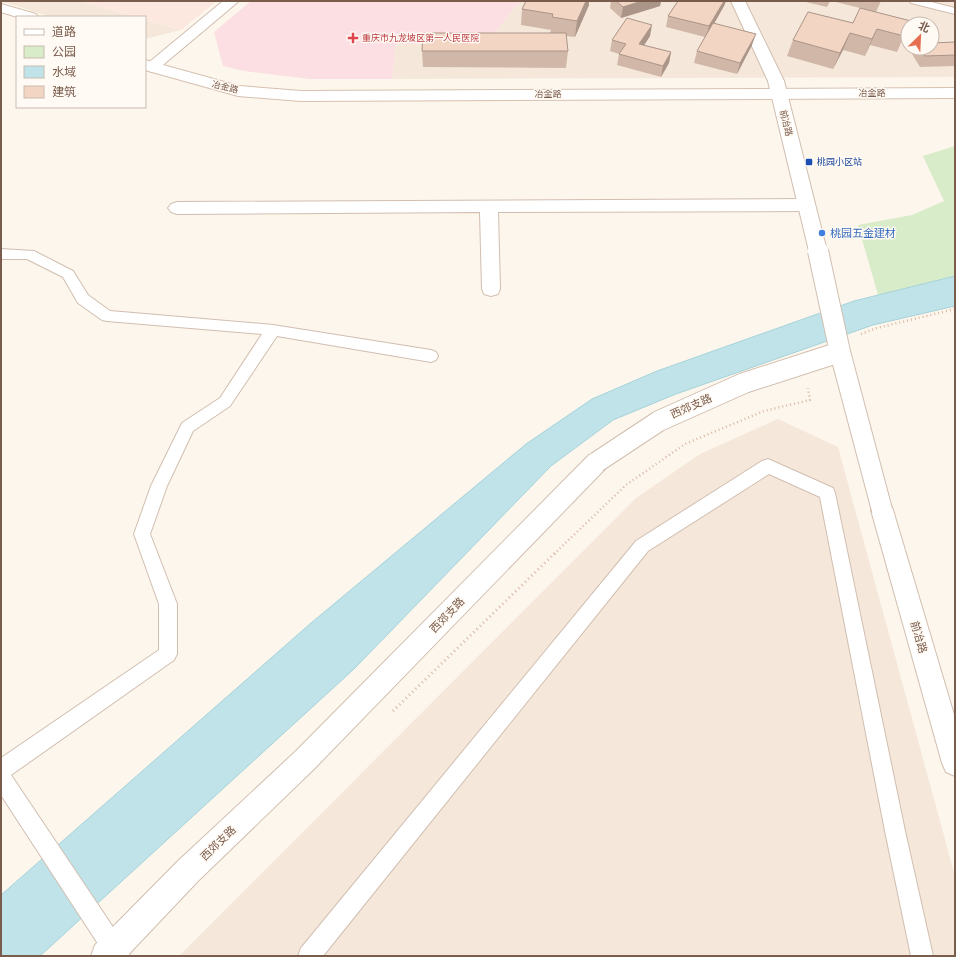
<svg xmlns="http://www.w3.org/2000/svg" width="956" height="957" viewBox="0 0 956 957" font-family="'Asap Condensed','Noto Sans SC',sans-serif">
	<style>
		.residential { fill: #f5e8da; fill-rule: evenodd }
		.commercial { fill: #fde8e0 }
		.medical { fill: #fbdfe3 }
		.green { fill: #d8ecc9 }
		.water { fill: #bfe3e8; stroke: #a5d3da }
		.lines { fill: none; stroke-linecap: round; stroke-linejoin: round }
		.service-casing { stroke: #d1beb0; stroke-width: 2 }
		.minor-casing { stroke: #d1beb0; stroke-width: 2 }
		.tertiary-casing { stroke: #d1beb0; stroke-width: 2 }
		.secondary-casing { stroke: #d6c0b0; stroke-width: 2 }
		.path-far1 { stroke: #d9b8a5; stroke-width: 2.5; stroke-dasharray: 1 3; stroke-linecap: butt }
		.path { stroke: #d9b8a5; stroke-width: 3; stroke-dasharray: 1 3.5; stroke-linecap: butt }
		.service { fill: #fff; fill-rule: evenodd }
		.minor { fill: #fff; fill-rule: evenodd }
		.tertiary { fill: #fff; fill-rule: evenodd }
		.secondary { fill: #fff; fill-rule: evenodd }
		.tertiary-bridge-casing { stroke: #d1beb0; stroke-width: 22; stroke-linecap: butt }
		.tertiary-bridge { stroke: #fff; stroke-width: 20 }
		.wall { fill: #d1b7a8 }
		.shaded-wall { fill: #aa9588 }
		.building { fill: #f3d5c3; stroke: #aa9588 }
		.health-dot { fill: #e0444e; stroke: #fffaf3; stroke-width: 1.5 }
		.transit-dot { fill: #1a4fb4; stroke: #fffaf3; stroke-width: 1.5 }
		.shop-dot { fill: #3f7fe0; stroke: #fffaf3; stroke-width: 1.5 }
		.labels { text-anchor: middle; dominant-baseline: central; stroke-width: 3; stroke-linejoin: round; paint-order: stroke }
		.far-health-label { font-size: 9px; fill: #be3a42; stroke: #fffaf3; text-anchor: start }
		.far-street-label { font-size: 9px; fill: #7a5c4d; stroke: #fffaf3 }
		.far-transit-label { font-size: 9px; fill: #164399; stroke: #fffaf3; text-anchor: start }
		.shop-label { font-size: 11px; fill: #366cbe; stroke: #fffaf3; text-anchor: start }
		.street-label { font-size: 11px; fill: #7a5c4d; stroke: #fffaf3 }
	</style>
	<rect width="100%" height="100%" fill="#fdf6ec"/>
	<path class="residential" d="M1,1H79L135,17H51Z
		M520,1H955V77L392,79L396,44H486ZM908,24H932V48H908Z
		M145,20L181,30L145,39Z
		M778,419L838,447L955,876V956H179L636,498L700,454Z"/>
	<path class="commercial" d="M79,1H217L181,30L145,20V17H135Z"/>
	<path class="medical" d="M251,1H520L486,44H396L392,79H309L244,71L223,66L214,32Z"/>
	<path class="green" d="M955,146V280L878,295L858,225L912,215L944,201L923,156Z"/>
	<path class="water" d="M955,276V306L873,325L676,394L613,420L551,466L354,669L40,956H1V895L311,623L526,444L592,399L657,371L854,301Z"/>
	<g class="lines">
		<defs>
			<path id="service" d="M910,1H927L955,8V14L911,3Z
				M1,249L34,251L73,271L88,295L110,311L273,325L431,350L436,352L438,356L436,360L431,362L277,336L230,406L193,431L167,486L150,534L177,604V654L174,660L11,775L127,948L130,956H106L1,795V758L159,650V604L134,534L151,486L182,423L220,398L262,334L107,321L102,320L78,303L63,277L27,259H1Z
				M768,459L833,488L835,493L905,831L933,956H911L885,831L820,497L769,474L648,551L323,956H298L301,948L636,541L762,461Z"/>
			<path id="minor" d="M223,1H239L157,70L152,72L147,70L145,68L147,64Z
				M731,1H745L784,81L781,84L776,86L771,84L768,81Z
				M806,199L812,201L815,205L812,209L806,211L498,212L500,289L498,294L491,296L484,294L482,289L480,212L177,214L171,212L168,208L171,204L177,202Z"/>
			<path id="tertiary" d="M776,76L781,78L784,81L827,251L824,256L818,257L812,256L809,251L768,81L771,78Z
				M597,453L605,455L608,462L605,469L314,769L198,881L127,956H91L95,945L178,861L296,751L589,455Z
				M882,500L890,503L893,510L955,718V776L946,772L942,763L871,510L874,503Z"/>
			<path id="secondary" d="M1,4L36,14L38,17H17L1,12Z
				M145,60L239,86L301,91L955,88V98L301,101L238,96L145,70Z"/>
		</defs>
		<use href="#service" class="service-casing"/>
		<use href="#minor" class="minor-casing"/>
		<use href="#tertiary" class="tertiary-casing"/>
		<use href="#secondary" class="secondary-casing"/>
		<path class="path-far1" d="M861,334L877,328L955,309
			M554,554L626,485L685,444L764,411L810,400L808,388"/>
		<path class="path" d="M393,711L555,553"/>
		<use href="#service" class="service"/>
		<use href="#minor" class="minor"/>
		<use href="#tertiary" class="tertiary"/>
		<use href="#secondary" class="secondary"/>
		<defs>
			<path id="tertiary-bridge" d="M818,251L840,352L882,510
				M597,462L659,421L744,383L840,352"/>
		</defs>
		<use href="#tertiary-bridge" class="tertiary-bridge-casing"/>
		<use href="#tertiary-bridge" class="tertiary-bridge"/>
	</g>
	<path class="wall" d="M611,1H661L660,6L621,18L610,8Z
		M678,1H726L724,6L714,23L752,45L737,74L694,63L697,51L705,37L666,27L668,16Z
		M802,1H830L827,7Z
		M832,1H881L876,12Z
		M589,5L575,37L566,36L568,51L566,68L423,67L422,51L550,33L551,30L521,25L522,9Z
		M853,23L908,27L897,52L870,45L865,56L843,50L833,69L787,56L793,40Z
		M650,36L644,45L671,52L669,63L661,77L617,65L619,54L610,51L612,40Z
		M955,42V66L920,67L912,54L915,48H932Z"/>
	<path class="shaded-wall" d="M586,1H589V5L575,37L577,21Z
		M642,1H661L660,6L621,18L623,7Z
		M724,1H726L724,6L706,38L709,26Z
		M652,25L650,36L638,55L639,44Z
		M877,29L870,45L865,56L872,39Z
		M850,33L843,50L833,69L840,53Z
		M756,34L752,45L737,74L740,63Z
		M671,52L669,63L661,77L663,66Z"/>
	<path class="building" d="M526,1H586L577,21L552,17L553,14L522,9Z
		M616,1H642L623,7Z
		M678,1H724L709,26L668,16Z
		M860,8L911,21L909,24H908V27L904,36L877,29L872,39L850,33L840,53L793,40L808,12L853,23Z
		M627,18L652,25L639,44L671,52L663,66L619,54L626,44L612,40Z
		M713,23L756,34L740,63L697,51Z
		M423,33H566L568,51H422Z
		M955,42V55L925,56L920,48H932V43Z"/>
	<path class="health-dot" d="M351 32h4v4h4v4h-4v4h-4v-4h-4v-4h4z"/>
	<rect class="transit-dot" x="805" y="158" width="8" height="8" rx="2"/>
	<circle class="shop-dot" cx="822" cy="233" r="4"/>
	<g class="labels">
		<g class="far-health-label">
			<text x="362" y="38">重庆市九龙坡区第一人民医院</text>
		</g>
		<g class="far-street-label">
			<text transform="translate(225 87) rotate(14)">冶金路</text>
			<text x="872" y="93">冶金路</text>
			<text x="548" y="94">冶金路</text>
			<text transform="translate(786 123) rotate(76)">前冶路</text>
		</g>
		<g class="far-transit-label">
			<text x="817" y="162">桃园小区站</text>
		</g>
		<g class="shop-label">
			<text x="830" y="233">桃园五金建材</text>
		</g>
		<g class="street-label">
			<text transform="translate(691 406) rotate(-24)">西郊支路</text>
			<text transform="translate(447 615) rotate(-46)">西郊支路</text>
			<text transform="translate(919 637) rotate(74)">前冶路</text>
			<text transform="translate(218 843) rotate(-44)">西郊支路</text>
		</g>
	</g>
	<rect width="956" height="957" fill="none" stroke="#7a5c4d" stroke-width="4"/>
	<rect x="16" y="16" width="130" height="92" fill="#fffaf3" stroke="#cabbb1"/>
	<rect x="24" y="29" width="20" height="6" fill="#ffffff" stroke="#cabbb1"/>
	<text x="52" y="36" font-size="12" fill="#7a5c4d">道路</text>
	<rect x="24" y="46" width="20" height="12" fill="#d8ecc9" stroke="#cabbb1"/>
	<text x="52" y="56" font-size="12" fill="#7a5c4d">公园</text>
	<rect x="24" y="66" width="20" height="12" fill="#bfe3e8" stroke="#cabbb1"/>
	<text x="52" y="76" font-size="12" fill="#7a5c4d">水域</text>
	<rect x="24" y="86" width="20" height="12" fill="#f3d5c3" stroke="#cabbb1"/>
	<text x="52" y="96" font-size="12" fill="#7a5c4d">建筑</text>
	<g transform="translate(920 36) rotate(24)"><circle r="19" fill="#fffaf3" stroke="#cabbb1"/>
	<path d="M0-3L7 15L0 10L-7 15Z" fill="#e76f51"/>
	<text y="-6" font-size="11" font-weight="bold" text-anchor="middle" fill="#7a5c4d">北</text>
	</g>
</svg>
